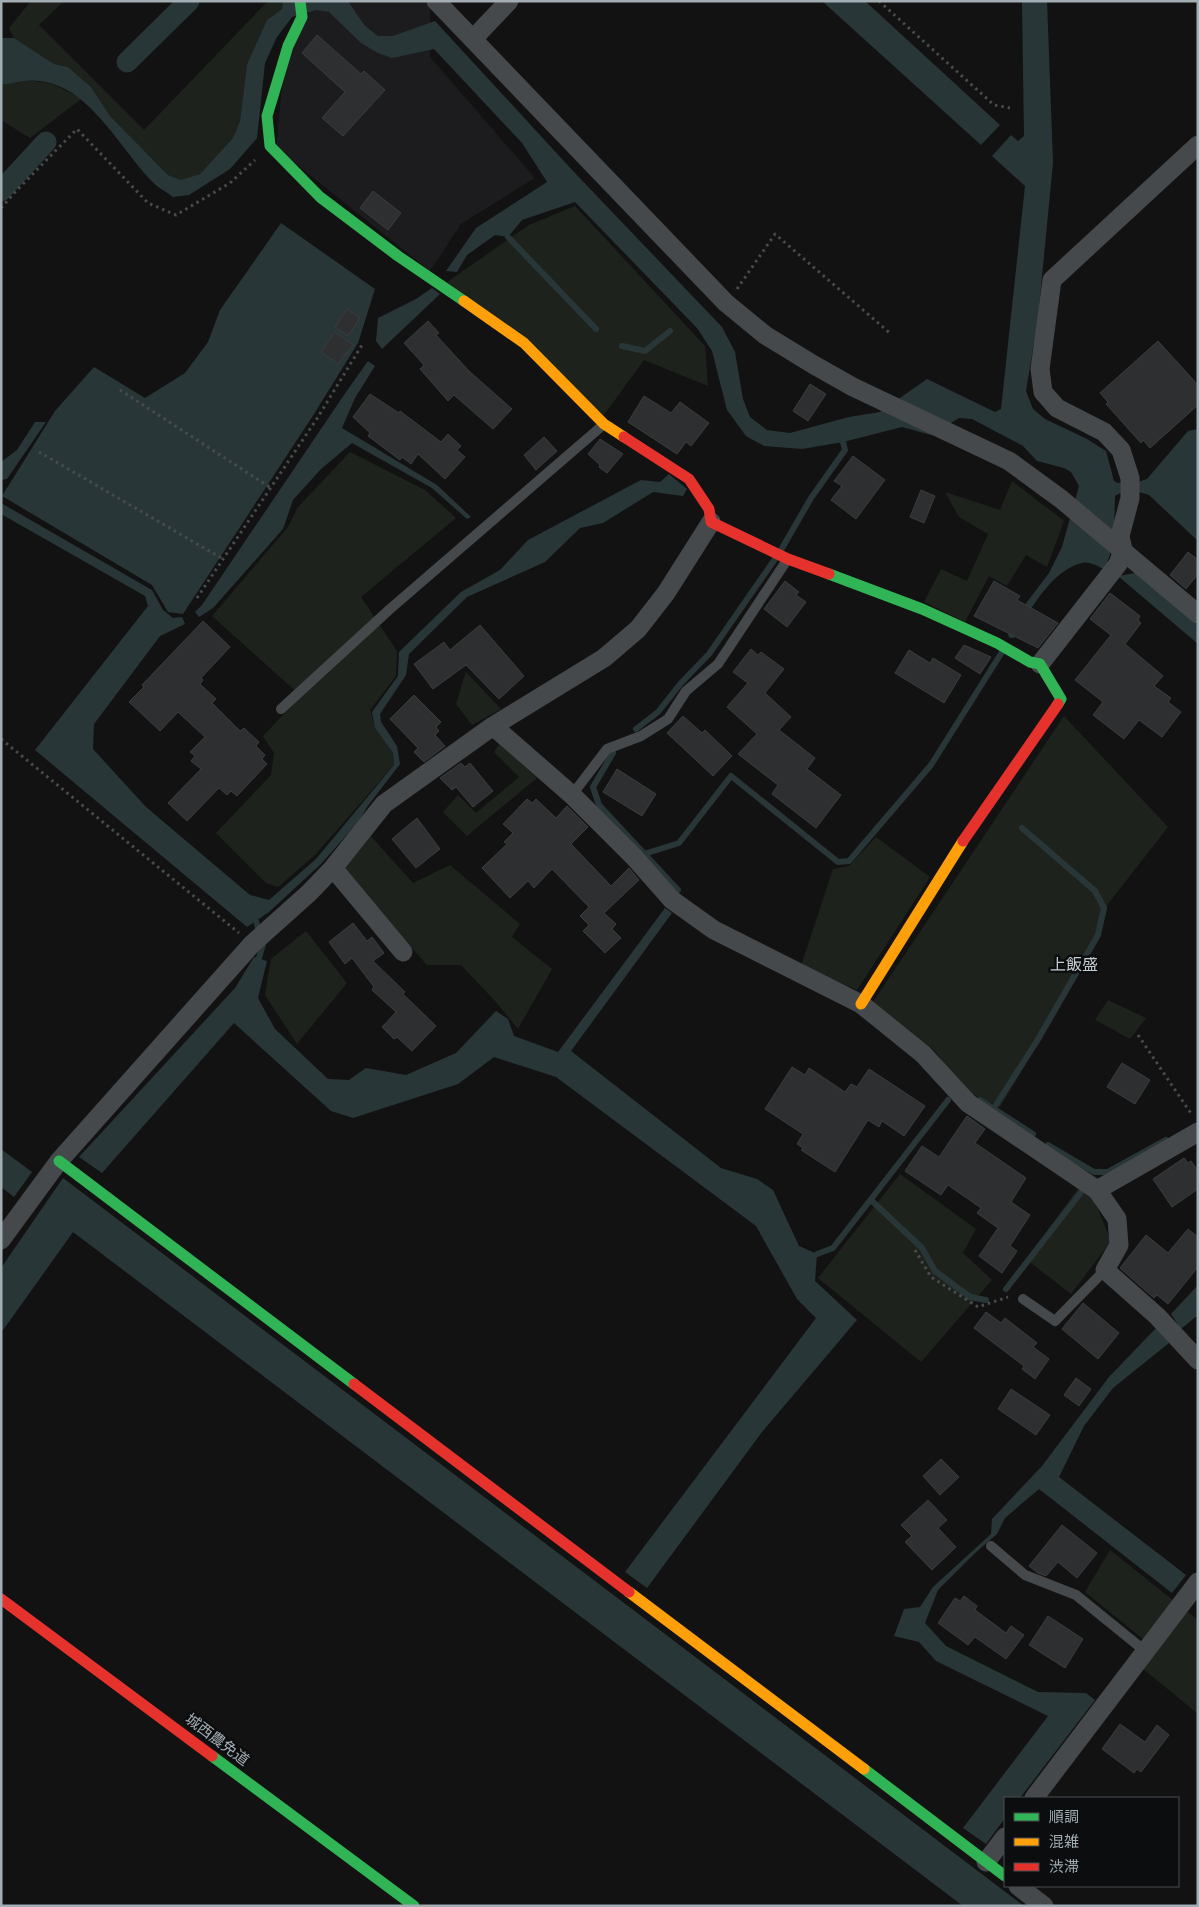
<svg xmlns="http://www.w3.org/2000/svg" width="1199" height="1907" viewBox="0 0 1199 1907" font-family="'Alegreya Sans','Noto Sans JP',sans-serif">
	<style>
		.built { fill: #1c1c1e }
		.green { fill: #1d231c }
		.water { fill: #293638 }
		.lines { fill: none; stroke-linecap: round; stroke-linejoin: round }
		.stream { stroke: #293638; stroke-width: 6 }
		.canal { stroke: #293638; stroke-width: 21 }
		.building { fill: #2e2f30; stroke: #3a3d3e }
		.path { stroke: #484b4d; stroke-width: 3; stroke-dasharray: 2.5 4; stroke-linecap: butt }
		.lane { stroke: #46494b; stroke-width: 10 }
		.street { stroke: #46494b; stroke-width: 19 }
		.fast { stroke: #30b455; stroke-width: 11 }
		.slow { stroke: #ff9f0a; stroke-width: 11 }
		.jam { stroke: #e5322d; stroke-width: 11 }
		.labels { text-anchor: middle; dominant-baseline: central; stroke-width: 5; stroke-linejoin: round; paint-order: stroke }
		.street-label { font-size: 15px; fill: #a2adb4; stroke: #0c0d0e }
		.neighbourhood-label { font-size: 16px; fill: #c3cbd0; stroke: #0c0d0e }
	</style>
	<rect width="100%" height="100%" fill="#121212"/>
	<path class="built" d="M311,1H425L430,7V57L535,178L461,224L430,271L276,148L283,76Z"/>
	<path class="green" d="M31,1H64L39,25L144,130L268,1H283L282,9L267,20L247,64L240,121L233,138L200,174L181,180L168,175L110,116L91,87L68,67L54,64L14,38L9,28Z
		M23,81C48,80 60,86 81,99L30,138L1,120V85Z
		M575,206L705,346L708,386L644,360L604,415L447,282L529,225Z
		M350,452L425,490L456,518L361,597L397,651L396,676L370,710L375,728L393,753L394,765L315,855L278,887L266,883L216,833L271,775L274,753L263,736L301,696L212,616L288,527L298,507Z
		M1012,481L1064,521L1047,567L1026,555L1007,586L989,576L965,622L924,602L941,569L967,581L988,534L959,517L945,492L1000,510Z
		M466,672L501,709L472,725L456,704Z
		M1064,716L1168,827L1108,904L1100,934L1039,1042L1000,1107L965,1091L934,1050L873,1002Z
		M500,743L537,778L467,836L443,812L458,795L476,813L519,777L494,752Z
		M369,834L413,883L450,865L520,924L512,937L552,969L518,1029L496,1002L461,965H427L342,869Z
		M876,837L930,877L857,990L801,966L833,869L849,866Z
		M306,931L347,983L297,1044L265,995L271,959Z
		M1108,1000L1146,1018L1130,1039L1095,1020Z
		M900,1174L976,1229L963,1253L992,1280L921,1362L818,1278Z
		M1080,1186L1092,1195L1111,1241L1071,1294L1026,1259Z
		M1110,1550L1198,1620V1714L1142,1668L1154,1648L1085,1592Z"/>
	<path class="water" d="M283,1H348L364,25L378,36H393L435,21L573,171L722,327L735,352L743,399L750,417L767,430L790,433L849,417L880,412L927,379L995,412L1001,409L1025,186L992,156L1011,135L1018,141L1024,136L1022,1H1047L1053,163L1038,318L1026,391L1033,409L1045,419L1087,439L1106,451L1114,481L1118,483L1138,482L1147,479L1188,431L1198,429V541L1149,495C1140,491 1123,490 1115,496C1114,520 1116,548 1104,569C1097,566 1090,561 1082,563C1051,570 1028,613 1014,638H1010L1008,635L1024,606L1049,573L1062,547L1079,486L1071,472L1064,468L1037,461L1023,446L972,419L959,418L931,435L902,427L843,442L802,449L764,446L746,436L727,410L712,351L697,328L575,202L522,220L508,237L495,235L467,255L457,272L446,271L476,228L547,182L522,143L434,49L392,58L378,53L361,43L329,12L316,10L292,17L277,37L265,63L257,138L230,169L189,195L173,197C168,193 162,190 157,186C122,154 92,86 39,81C27,79 14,83 1,85V38H14L54,64L68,67L91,87L110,116L168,175L181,180L200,174L233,138L240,121L247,64L267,20L282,9Z
		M822,1H865L1000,125L981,145Z
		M281,223L375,289L358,343L314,414L183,614L168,612L152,585L2,496L55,411L94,367L145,398L185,373L208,342L220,310Z
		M432,288L440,294L382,349L376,341L378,318L416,299Z
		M368,361L375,366L355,398L342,428L437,485L471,517L467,519L432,488L352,443L321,469L293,500L283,529L213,608L199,617L195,612L202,605L346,392Z
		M35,422H46L7,479L1,480V462L17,450Z
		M669,474L687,489L683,496L653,492L603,523L580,528L545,562L467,597L409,654L406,675L380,714L381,722L397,746L400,764L367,807L360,820L321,864L269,912L247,927L35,750L148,606L145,596L1,514V503L152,590L163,610L173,618L182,617L185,624L160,636L94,724L93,749L146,807L250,895L269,900L316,859L394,765L393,753L375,728L372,712L398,676L399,652L461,592L500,570L528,540L641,480L660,482Z
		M1135,573L1198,625V644L1118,576Z
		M665,908L672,913L571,1051L721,1168L757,1179L773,1190L799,1246L817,1254L815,1281L857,1320L762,1432L647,1588L625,1572L816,1318L797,1299L756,1226L556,1077L494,1057L458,1084L353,1118L331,1111L234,1023L102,1173L79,1157L235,988L254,957L267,961L258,998L275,1029L328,1079L349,1080L366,1068L406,1075L456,1053L496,1011L508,1019L514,1036L558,1052Z
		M1,1149L32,1172L14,1197L1,1187Z
		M63,1178L1024,1906H963L73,1232L1,1333V1268Z
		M1198,1285V1315L1181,1329L1171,1314Z
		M1157,1327L1169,1343L1113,1388L1084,1426L1059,1477L1186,1575L1172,1593L1039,1489L1005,1518L997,1534L975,1553L938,1590L925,1623L946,1646L1038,1692L1086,1693L1095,1700L1020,1798H1005V1818L986,1844L963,1828L1048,1716L936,1661L919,1642L894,1636L904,1609L920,1607L933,1587L991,1534L992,1519L1042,1466L1109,1377Z"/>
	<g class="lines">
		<path class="stream" d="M508,237L596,329
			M622,346L645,351L670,331
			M781,550L811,498L845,450L843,442
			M636,729L658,712L681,683L709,654L775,559
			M613,753L593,787L599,805L678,890
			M644,854L679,843L731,776L838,862L849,861L931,765L1002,652
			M256,921L263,944L259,958
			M980,1100L1033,1134
			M994,1108L1037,1041L1098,935L1104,908L1095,891L1022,828
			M1048,1145L1094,1172H1108L1166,1140
			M871,1200L922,1248L935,1271L970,1297L986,1300
			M817,1254L833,1248L948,1100
			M1006,1289L1082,1191"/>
		<path class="canal" d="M127,62L189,1
			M1,191L46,142"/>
	</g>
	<path class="building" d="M317,35L361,74L364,71L385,90L343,136L322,118L345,92L302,53Z
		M373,191L401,213L388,230L360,208Z
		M347,309L360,318L348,336L335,327Z
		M428,321L439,333L436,335L469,371L512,409L493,429L454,395L448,401L420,369L424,365L404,343Z
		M335,332L353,345L338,364L321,352Z
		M1158,341L1198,385V405L1150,448L1143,440L1141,443L1106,404L1108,402L1100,393Z
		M810,384L826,394L808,421L793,411Z
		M370,394L399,413L400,411L441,442L448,434L461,446L457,450L465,457L445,479L418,454L411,464L402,457L400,460L368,436L370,433L353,417Z
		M644,396L671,413L680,402L709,423L691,446L686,442L677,454L628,422Z
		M544,437L557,451L536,470L524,455Z
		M600,439L623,454L607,473L599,467L600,465L588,454Z
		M853,456L885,480L856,519L831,500L842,486L834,481Z
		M921,490L935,496L924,523L910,517Z
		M1188,552L1198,560V574L1186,589L1170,575Z
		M785,581L799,592L796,595L806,602L787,627L764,609Z
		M994,581L1020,596L1017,600L1058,623L1038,648L974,616Z
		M1110,593L1140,616L1138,620L1141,623L1125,644L1163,676L1154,686L1171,698L1168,702L1181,712L1162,737L1139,720L1124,739L1093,715L1103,702L1075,680L1111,635L1090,619Z
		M203,621L230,647L201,678L203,680L200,684L216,699L212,703L240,731L244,728L259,742L256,746L265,755L262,759L267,764L237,796L231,791L227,795L219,788L187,821L168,803L201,769L191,761L195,756L190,752L205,737L178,712L160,731L129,702L144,687L142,685Z
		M480,625L524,676L499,699L466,665L433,689L414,664L444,642L450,650Z
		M964,645L991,657L980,674L955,658Z
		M751,649L758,655L761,652L784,669L765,693L791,717L779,730L815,758L807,769L841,795L816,828L772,794L778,785L738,754L757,734L727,707L748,683L733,672Z
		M909,650L930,663L933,658L961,675L944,703L895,673Z
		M414,695L441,722L436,727L439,731L435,735L445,746L424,762L414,752L418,748L390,719Z
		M683,716L702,733L705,730L732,756L713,776L667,733Z
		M461,763L465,767L470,763L493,791L473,807L456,787L452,790L440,778Z
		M617,769L656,794L642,816L603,792Z
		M527,799L532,803L536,799L556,818L567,806L588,827L571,844L611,886L629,868L639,880L604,913L616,924L612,929L621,938L605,953L583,931L589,925L580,916L589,907L552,869L534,888L528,881L510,898L482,868L507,844L504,842L513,833L503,824Z
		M417,818L440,849L416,868L392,839Z
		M353,923L367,941L372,937L384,953L373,961L405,992L403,994L436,1026L412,1051L397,1037L394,1039L382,1027L396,1012L372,990L374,987L352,958L345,964L329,942Z
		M1122,1063L1150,1080L1135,1104L1107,1087Z
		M792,1067L805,1075L809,1068L845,1092L851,1084L857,1087L869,1069L925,1106L904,1136L882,1121L879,1127L868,1120L835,1172L801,1150L803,1148L797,1144L803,1134L765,1109Z
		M967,1116L985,1129L975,1143L1026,1178L1011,1202L1030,1215L1010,1246L1017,1251L1002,1273L979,1256L998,1228L977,1213L981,1208L948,1185L941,1195L905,1171L922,1146L939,1157Z
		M1184,1158L1188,1163L1191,1161L1198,1171V1189L1172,1207L1153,1179Z
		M1188,1229L1198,1237V1267L1168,1304L1157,1295L1154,1298L1120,1268L1146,1235L1168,1253Z
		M1083,1303L1119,1333L1098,1359L1062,1329Z
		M986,1312L1001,1323L1005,1318L1037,1343L1033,1347L1049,1359L1035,1379L1022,1369L1024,1366L974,1328Z
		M1076,1378L1091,1389L1079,1406L1064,1395Z
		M1011,1389L1050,1415L1036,1435L998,1409Z
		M941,1459L959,1477L940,1495L923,1476Z
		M928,1500L947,1520L938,1528L956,1547L932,1570L905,1542L912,1536L901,1525Z
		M1062,1525L1097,1553L1077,1578L1058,1562L1046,1576L1038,1573L1029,1566Z
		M964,1596L977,1606L975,1610L1006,1633L1011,1626L1024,1635L1006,1659L975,1637L968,1645L938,1623L955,1598L960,1601Z
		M1048,1616L1083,1639L1065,1668L1029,1645Z
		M1120,1724L1145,1742L1157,1725L1169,1735L1141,1772L1137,1769L1134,1773L1102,1749Z"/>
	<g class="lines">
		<path class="path" d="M879,1L994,105L1010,108
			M1,208L16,191L77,129L148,203L176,215L230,183L255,160
			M737,289L775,234L891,334
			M120,390L271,488
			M39,452L223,559
			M197,598L318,417L362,345
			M1,739L239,933
			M1138,1035L1192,1115
			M915,1250L931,1277L978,1307L1008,1297"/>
		<path class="lane" d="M281,709L390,609L603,425
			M572,795L607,749L641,736L668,719L686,691L718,664L787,560
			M1023,1299L1055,1321L1105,1270
			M991,1546L1025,1575L1076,1595L1145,1651"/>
		<path class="street" d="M436,1L726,303L765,335L814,365L853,387L1009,461L1061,499L1198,614
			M473,39L509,1
			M1040,664L1118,564L1123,550L1120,536L1130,498V478L1121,450L1104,432L1057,408L1043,392L1040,369L1052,280L1198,145
			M493,726L572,795L634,857L672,900L714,930L861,1004L923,1054L968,1103L1097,1190L1198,1132
			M333,868L403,952
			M1097,1190L1117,1219L1119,1245L1105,1270L1157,1316L1198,1360
			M1,1240L59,1161L252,944L309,893L333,868L384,804L493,726L604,658L638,629L666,593L711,522
			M1034,1798L1198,1582
			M986,1862L1005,1837
			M1018,1886L1044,1906"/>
		<path class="fast" d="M300,1L302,17L288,46L267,116L270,146L320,197L398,256L464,301
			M829,574L922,609L997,643L1030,662L1040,664L1061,699L1058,704
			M59,1161L354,1384
			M212,1756L414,1906
			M864,1769L1005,1876"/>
		<path class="slow" d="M464,301L524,343L604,424L624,437
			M861,1004L963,841
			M629,1592L864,1769"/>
		<path class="jam" d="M624,437L689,479L709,509L711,522L788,559L829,574
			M963,841L1058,704
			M354,1384L629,1592
			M1,1599L212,1756"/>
	</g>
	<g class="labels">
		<g class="street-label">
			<text transform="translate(217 1740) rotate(37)">城西農免道</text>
		</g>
		<g class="neighbourhood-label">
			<text x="1074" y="965">上飯盛</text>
		</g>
	</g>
	<rect width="1199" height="1907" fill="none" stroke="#a2adb4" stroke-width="5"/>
	<rect x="1004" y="1797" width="175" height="90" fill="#0c0d0e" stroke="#484d50"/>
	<rect x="1014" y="1813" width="25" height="8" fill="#30b455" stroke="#484d50"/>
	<text x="1049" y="1822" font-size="15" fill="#a2adb4">順調</text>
	<rect x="1014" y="1838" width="25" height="8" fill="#ff9f0a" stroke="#484d50"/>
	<text x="1049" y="1847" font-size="15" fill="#a2adb4">混雑</text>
	<rect x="1014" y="1863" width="25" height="8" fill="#e5322d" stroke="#484d50"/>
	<text x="1049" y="1872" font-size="15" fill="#a2adb4">渋滞</text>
</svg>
